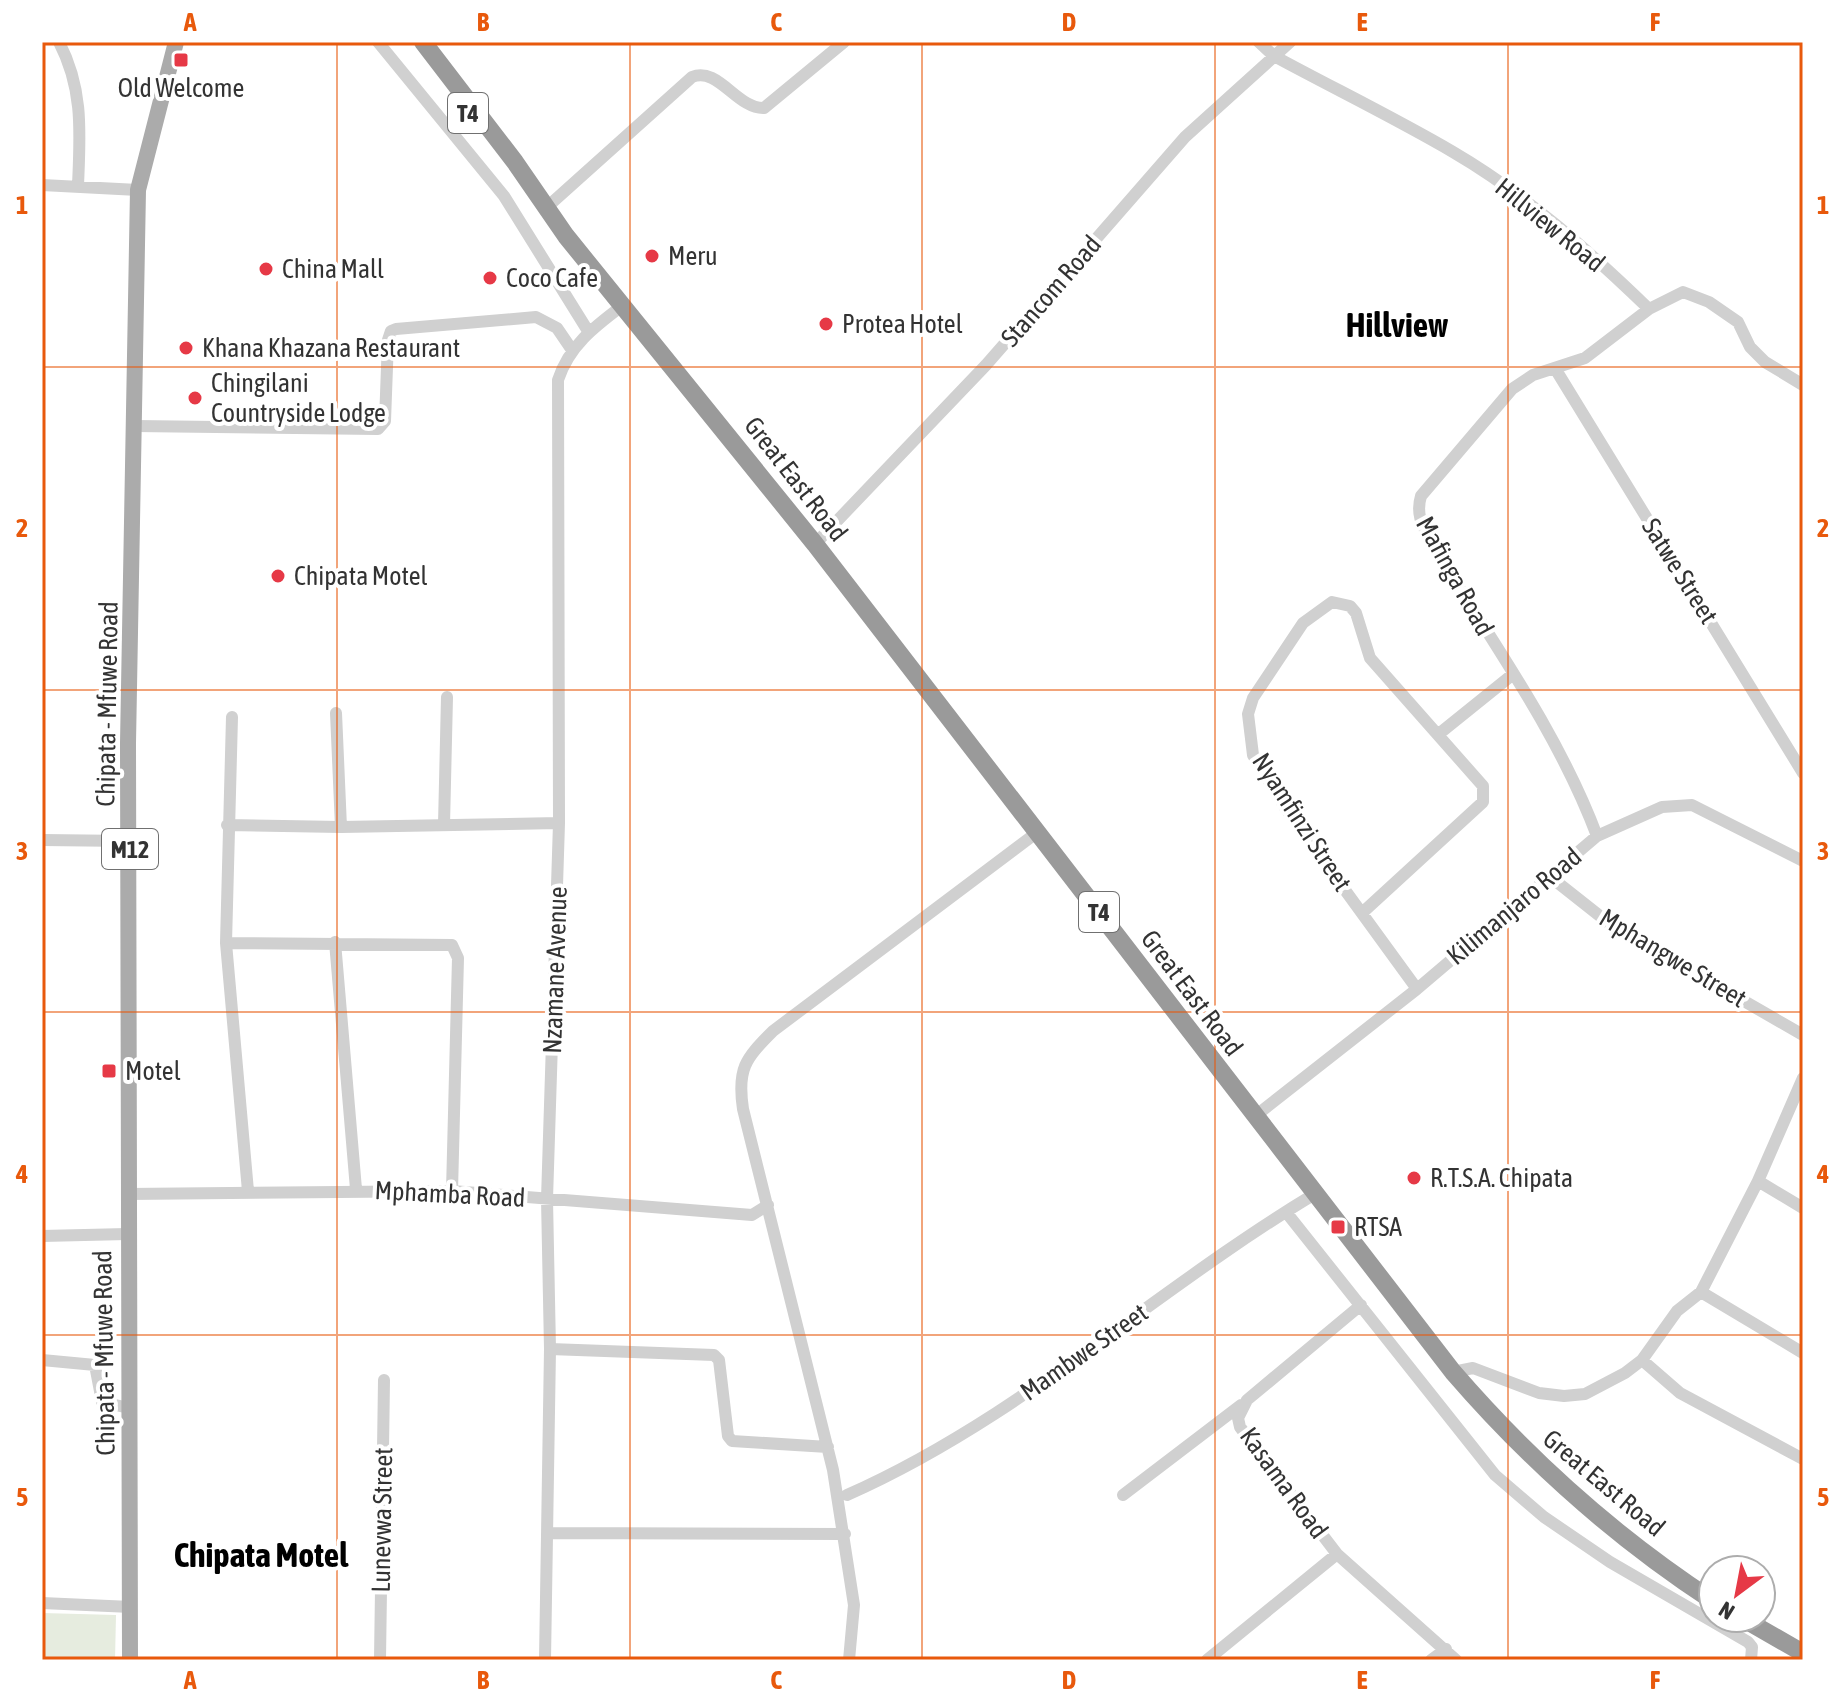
<svg xmlns="http://www.w3.org/2000/svg" width="1845" height="1702" viewBox="0 0 1845 1702" font-family="'Asap Condensed',sans-serif">
	<style>
		.green { fill: #e6ecdf }
		.lines { fill: none; stroke-linecap: round; stroke-linejoin: round }
		.minor { stroke: #d0d0d0; stroke-width: 12 }
		.major { stroke: #ababab; stroke-width: 16 }
		.highway { stroke: #9a9a9a; stroke-width: 18 }
		.grid { fill: none; stroke: #e8590c; stroke-width: 2; stroke-opacity: 0.55 }
		.poi-dot { fill: #e63946; stroke: #fff; stroke-width: 3 }
		.labels { text-anchor: middle; dominant-baseline: central; stroke-width: 8; stroke-linejoin: round; paint-order: stroke }
		.shield { fill: #fff; stroke: #707070; stroke-width: 2 }
		.shield-label { font-size: 24px; font-weight: bold; fill: #333 }
		.poi-label { font-size: 26px; fill: #333; stroke: #fff; text-anchor: start }
		.street-label { font-size: 26px; fill: #333; stroke: #fff }
		.district-label { font-size: 34px; font-weight: bold; fill: #000; stroke: #fff }
		.neatline { fill: none; stroke: #e8590c; stroke-width: 3 }
		.grid-label { font-size: 26px; text-anchor: middle; font-weight: bold; fill: #e8590c }
	</style>
	<rect width="100%" height="100%" fill="#fff"/>
	<path class="green" d="M42,1613L116,1615L115,1660H42Z"/>
	<g class="lines">
		<path class="minor" d="M59,42C84,90 80,134 78,186
			M378,42L504,196L588,331
			M1259,42L1274,56C1333,88 1395,118 1453,152C1525,194 1589,251 1649,309L1683,292L1709,302L1738,322L1750,347L1765,362L1803,385
			M42,185L138,190
			M546,208L692,77C718,66 737,109 764,108L844,42
			M1556,370L1803,773
			M135,426L378,429L385,421L388,340L391,331L396,329L536,317L557,328L572,350
			M815,544L986,365L1185,137L1290,42
			M336,713L341,827
			M232,717L226,943L248,1191
			M1440,733L1512,675
			M227,825L341,827L559,823
			M444,825L447,697
			M1597,836C1558,732 1491,640 1433,546C1424,528 1415,516 1421,496L1512,389L1533,375L1585,358L1649,309
			M42,840L130,841
			M1548,875L1610,924L1803,1035
			M1362,913L1483,802V786L1370,658L1356,613L1350,606L1332,602L1303,623L1253,698L1248,714L1253,755L1286,809L1417,989
			M335,942L356,1189
			M226,943L452,945L458,958L452,1191
			M1254,1117L1417,989L1597,836L1662,807L1692,805L1803,861
			M1758,1181L1803,1078
			M127,1194L452,1191L752,1215L768,1205
			M1286,1212L1495,1475L1544,1517L1610,1562L1748,1642L1752,1647L1751,1660
			M42,1236L127,1234
			M1701,1292L1803,1353
			M1361,1305L1247,1400L1238,1418L1240,1427L1337,1554L1456,1660
			M550,1349L714,1355L719,1360L728,1436L732,1441L828,1447
			M42,1360L95,1365L102,1402L129,1408
			M1642,1360L1680,1393L1803,1459
			M1453,1372L1473,1368L1539,1393L1564,1396L1585,1394L1625,1373L1642,1360L1677,1311L1701,1292L1758,1181L1803,1208
			M847,1495C1017,1420 1155,1290 1313,1195
			M1123,1495L1241,1405
			M547,1533L845,1534
			M42,1603L131,1607
			M380,1660L384,1380
			M545,1660L550,1349L547,1199L559,823L558,380C569,346 594,327 622,306
			M849,1660L854,1605L833,1470L743,1109C737,1069 745,1059 773,1031L1039,831
			M1207,1660L1337,1554
			M1431,1660L1446,1649"/>
		<path class="major" d="M130,1660L128,743L138,190L176,42"/>
		<path class="highway" d="M423,42L515,162L566,236L815,544L1453,1372C1529,1460 1615,1537 1713,1601
			M1742,1618L1803,1653"/>
	</g>
	<path class="grid" d="M337,42V1660M630,42V1660M922,42V1660M1215,42V1660M1508,42V1660M42,367H1803M42,690H1803M42,1012H1803M42,1335H1803"/>
	<g class="poi-dot">
		<rect x="173" y="52" width="16" height="16" rx="4"/>
		<circle cx="652" cy="256" r="8"/>
		<circle cx="266" cy="269" r="8"/>
		<circle cx="490" cy="278" r="8"/>
		<circle cx="826" cy="324" r="8"/>
		<circle cx="186" cy="348" r="8"/>
		<circle cx="195" cy="398" r="8"/>
		<circle cx="278" cy="576" r="8"/>
		<rect x="101" y="1063" width="16" height="16" rx="4"/>
		<circle cx="1414" cy="1178" r="8"/>
		<rect x="1330" y="1219" width="16" height="16" rx="4"/>
	</g>
	<g class="labels">
		<g class="shield">
			<rect x="448" y="93" width="40" height="40" rx="6"/>
			<rect x="102" y="829" width="56" height="40" rx="6"/>
			<rect x="1079" y="892" width="40" height="40" rx="6"/>
		</g>
		<g class="shield-label">
			<text x="468" y="113">T4</text>
			<text x="130" y="849">M12</text>
			<text x="1099" y="912">T4</text>
		</g>
		<g class="poi-label">
			<text x="181" y="88" text-anchor="middle">Old Welcome</text>
			<text x="668" y="256">Meru</text>
			<text x="282" y="269">China Mall</text>
			<text x="506" y="278">Coco Cafe</text>
			<text x="842" y="324">Protea Hotel</text>
			<text x="202" y="348">Khana Khazana Restaurant</text>
			<text x="211" y="383">Chingilani<tspan x="211" dy="30">Countryside Lodge</tspan></text>
			<text x="294" y="576">Chipata Motel</text>
			<text x="125" y="1071">Motel</text>
			<text x="1430" y="1178">R.T.S.A. Chipata</text>
			<text x="1354" y="1227">RTSA</text>
		</g>
		<g class="street-label">
			<text transform="translate(1550 225) rotate(39)">Hillview Road</text>
			<text transform="translate(1051 291) rotate(-49)">Stancom Road</text>
			<text transform="translate(796 479) rotate(52)">Great East Road</text>
			<text transform="translate(1680 571) rotate(58)">Satwe Street</text>
			<text transform="translate(1455 576) rotate(61)">Mafinga Road</text>
			<text transform="translate(107 704) rotate(-89)">Chipata - Mfuwe Road</text>
			<text transform="translate(1302 822) rotate(57)">Nyamfinzi Street</text>
			<text transform="translate(1514 906) rotate(-40)">Kilimanjaro Road</text>
			<text transform="translate(1673 958) rotate(31)">Mphangwe Street</text>
			<text transform="translate(555 970) rotate(-88)">Nzamane Avenue</text>
			<text transform="translate(1192 993) rotate(53)">Great East Road</text>
			<text transform="translate(450 1194) rotate(3)">Mphamba Road</text>
			<text transform="translate(1084 1352) rotate(-35)">Mambwe Street</text>
			<text transform="translate(104 1353) rotate(-91)">Chipata - Mfuwe Road</text>
			<text transform="translate(1284 1483) rotate(54)">Kasama Road</text>
			<text transform="translate(1604 1483) rotate(40)">Great East Road</text>
			<text transform="translate(382 1520) rotate(-89)">Lunevwa Street</text>
		</g>
		<g class="district-label">
			<text x="1397" y="324">Hillview</text>
			<text x="261" y="1554">Chipata Motel</text>
		</g>
	</g>
	<rect width="1845" height="1702" fill="none" stroke="#ffffff" stroke-width="88"/>
	<g transform="translate(1737 1594) rotate(212)"><circle r="38" fill="#ffffff" stroke="#adadad" stroke-width="2"/>
	<path d="M0-6L14 30L0 20L-14 30Z" fill="#e63946"/>
	<text y="-12" font-size="22" font-weight="bold" text-anchor="middle" fill="#333333">N</text>
	</g>
	<rect x="44" y="44" width="1757" height="1614" class="neatline"/>
	<g class="grid-label">
		<text x="190" y="31">A</text>
		<text x="483" y="31">B</text>
		<text x="776" y="31">C</text>
		<text x="1069" y="31">D</text>
		<text x="1362" y="31">E</text>
		<text x="1655" y="31">F</text>
		<text x="22" y="214">1</text>
		<text x="1823" y="214">1</text>
		<text x="22" y="537">2</text>
		<text x="1823" y="537">2</text>
		<text x="22" y="860">3</text>
		<text x="1823" y="860">3</text>
		<text x="22" y="1183">4</text>
		<text x="1823" y="1183">4</text>
		<text x="22" y="1506">5</text>
		<text x="1823" y="1506">5</text>
		<text x="190" y="1689">A</text>
		<text x="483" y="1689">B</text>
		<text x="776" y="1689">C</text>
		<text x="1069" y="1689">D</text>
		<text x="1362" y="1689">E</text>
		<text x="1655" y="1689">F</text>
	</g>
</svg>
